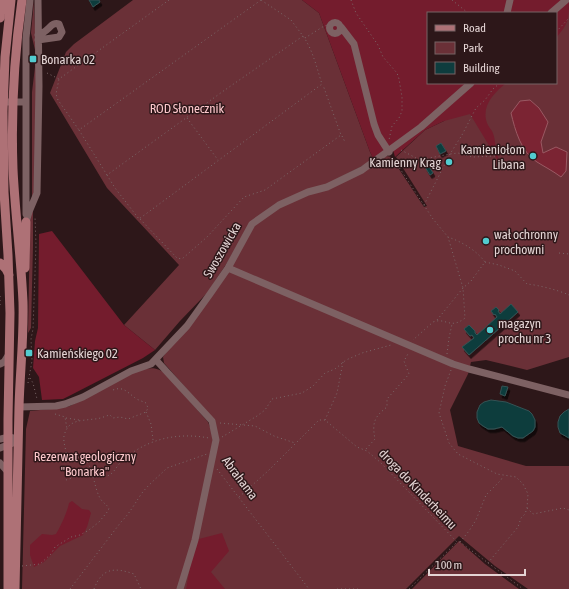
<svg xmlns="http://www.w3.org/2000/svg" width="569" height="589" viewBox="0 0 569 589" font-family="'Asap Condensed',sans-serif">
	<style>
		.green { fill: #6a3037 }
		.forest { fill: #741c2d }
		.water { fill: #7b2433; stroke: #9a5963 }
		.building { fill: #0e3c3e; stroke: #345354; filter: url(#shadow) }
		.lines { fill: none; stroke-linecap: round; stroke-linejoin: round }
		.path { stroke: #7b6869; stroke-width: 1; stroke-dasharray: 1 3; stroke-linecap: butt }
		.minor { stroke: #7d6163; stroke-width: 7 }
		.major { stroke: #ae7176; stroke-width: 9 }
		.poi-dot { fill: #52ccd0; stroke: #2d1719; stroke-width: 1.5 }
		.labels { text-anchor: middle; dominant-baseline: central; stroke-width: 3; stroke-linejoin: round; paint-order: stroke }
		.poi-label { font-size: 13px; fill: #e4d4d4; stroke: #2d1719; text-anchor: start }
		.park-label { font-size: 13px; fill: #fdc8cc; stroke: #2d1719 }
		.street-label { font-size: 13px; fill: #e4d4d4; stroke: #2d1719 }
	</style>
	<defs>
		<filter id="shadow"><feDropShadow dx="2" dy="3.5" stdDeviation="0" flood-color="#0009"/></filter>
	</defs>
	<rect width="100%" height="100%" fill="#2d1719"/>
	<path class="green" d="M34,0L37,85L35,188L33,198L32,195V92L35,67V50L31,33Z
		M133,0H302L319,13L370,152L374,160L250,223L227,263L207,293L180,321L155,350L124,325L179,265L107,188L50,93L66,52L74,44Z
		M569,9V357L527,370L486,360L471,362L468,374L450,410L458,446L526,466H569V589H528L495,566L459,536L406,589H22L26,429L30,411L60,408L70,406L137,371C150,368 155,366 166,374L208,422L210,427L213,419L164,363L163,357L255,223L269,213L387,156L391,157L424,207L427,206L396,157L425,130L444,121L481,83H556V21Z
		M33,209V246L31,328L28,333L30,224V216Z
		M459,541L485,564L519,589H412Z"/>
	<path class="forest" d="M302,0H562L546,13H428V83H469L421,125L374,160L370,152L319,13Z
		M569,0C569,19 569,23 556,38V13Z
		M475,83H506C494,93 481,106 487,123C488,126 490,128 492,131C495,137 495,143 496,150C496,154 499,158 499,162L470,114L444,121L425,130L395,157L393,150Z
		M52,231L124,325L155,350L143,358L71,395L63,399L42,400L39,377L33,368L35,341L38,328L39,234Z
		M72,501L82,509L89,510L91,513L87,527L83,535L60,546L44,562L34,567L30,555V545L42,534L52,535L56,534C60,528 68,510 69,503Z
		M222,533L229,551L211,572L225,589H186L195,540Z"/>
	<path class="water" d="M530,100L539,108L548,122L541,142L543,153L556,147L567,152L566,171L561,177C553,171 545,167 537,162C521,152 515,130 511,113L520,101Z"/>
	<path class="building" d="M89,0H99L100,2L93,7Z
		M441,143L446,151L440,154L436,146Z
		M428,165L433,173L430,175L425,167Z
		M511,304L518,312L469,355L462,347L474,338L472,335L470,336L464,329L469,325L475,331V333L477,335L497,317L495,314L494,315L491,311L496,307L499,310L498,311L500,314Z
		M502,386L508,387L505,396L500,394Z
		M491,400L506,402L529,411L532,414L535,420V427L533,431L523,438H518L513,436L502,427L494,429H488L483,426L479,423L477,418V412L480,405L484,402Z
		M569,409V438L560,433L558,427V422L560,416L564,412Z"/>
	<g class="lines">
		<path class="path" d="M169,0L59,79L56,94L58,100L79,130L261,0
			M351,0L356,13L378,45L383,57L397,73L399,79L402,97V111L399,118L392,126L389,140
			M452,0L468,13
			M556,32L569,18
			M305,38L324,26L330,25
			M47,73L59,79
			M187,118L218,160
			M79,130L107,175L222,92L303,36L291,20L261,0
			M342,136L345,142
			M401,150L416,158L424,159L450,154L458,153L473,157L495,156
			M393,158L433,219L448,237L463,288L465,318C450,330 446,317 433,322L413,340
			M107,175L115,188L139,219L322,84C317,69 313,50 303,36
			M424,205L450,154L462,135L476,108L485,100L493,89L500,83
			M140,219L177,258L182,259L207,237L244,197L265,190L341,135L323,85
			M559,253L569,254
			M485,262L499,265L515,271L527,284C538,285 558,290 569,295
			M0,296V307
			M437,320L463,288L471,281L485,262C476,250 462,242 448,237
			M447,354L449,338L452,324
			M451,370L445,386L439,413L449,443L458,454L497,474L516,477L523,484L528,494L527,508L525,514L521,518L518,527L487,564
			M30,378L33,383L37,399
			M28,383L32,361L31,339L33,329L36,245L35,217
			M146,412L151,424L153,440
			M55,414L65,417L67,429
			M66,418L79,420
			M325,420L337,393L343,362
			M220,423L255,426L274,436L295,443
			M222,437L257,416L265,410L272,399L302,393L313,386L325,373L335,369L346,360L362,353L391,345
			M366,449L375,439C372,423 374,417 387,407V399L409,374L404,361L409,352
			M90,468C96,471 100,477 107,476C114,474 117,465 122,461C146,439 177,432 209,438
			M217,469L309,589
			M66,480L75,477L89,467
			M239,497L268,471L319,420H325L357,447L367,451L380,462L457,542H460L523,589
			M527,508L533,514L563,508L569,510
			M460,542L469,531L476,520L486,495L501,480L503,476
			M22,566L40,564L51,554L55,547L71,537L80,535L89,530L99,522L108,511L109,508C106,504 102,502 100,498C93,486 94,464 81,456L77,458L67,456C66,450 63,442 64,436C68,419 81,421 94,419C100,419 105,416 110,415L113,418L120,417L128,419L146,412L148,408L146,403C142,401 137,400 134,397C127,392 123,386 113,390L112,388
			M70,589L121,522C130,513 135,503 142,493C149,484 159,476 167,468L207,454
			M94,589C102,568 114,567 134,574L141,589
			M337,589H359
			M409,589L456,543"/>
		<path class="minor" d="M507,13L510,0
			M551,13L566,0
			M329.5 28a5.5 5.5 0 1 1 11 0a5.5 5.5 0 1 1-11 0Z
			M341,27L354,44L374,124L378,135L389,152
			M38,35C49,32 51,21 59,24L62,32L59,37L38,40
			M0,102H26
			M26,214V38L30,0
			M26,222L29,212L37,193L39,86L38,0
			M228,268L453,364L469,369L569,395
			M156,360L212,421L216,440L195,540L180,589
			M0,364L4,362L9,354
			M19,407L56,406L65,404L83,397L131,371L151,364L187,326L210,294L228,268L252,224L279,205L308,192L327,187L362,170L421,127L471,83
			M0,439L9,437L13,438
			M0,448L18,441
			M0,463L8,472"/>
		<path class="major" d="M0,18L2,0
			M0,263L6,269L9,275
			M25,268L26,222
			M8,589V419L10,313L8,255L4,192L3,111L5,57L11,0
			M15,589L19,407C20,372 24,337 23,302C21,257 15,213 13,169C11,112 14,56 22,0"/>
	</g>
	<g class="poi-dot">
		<rect x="29" y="55" width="8" height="8" rx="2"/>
		<circle cx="533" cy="156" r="4"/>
		<circle cx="449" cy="162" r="4"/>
		<circle cx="486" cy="241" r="4"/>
		<circle cx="490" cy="330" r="4"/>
		<rect x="25" y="349" width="8" height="8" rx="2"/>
	</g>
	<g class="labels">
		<g class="poi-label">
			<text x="41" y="59">Bonarka 02</text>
			<text x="525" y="149" text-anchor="end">Kamieniołom<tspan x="525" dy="15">Libana</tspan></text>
			<text x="441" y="162" text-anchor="end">Kamienny Krąg</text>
			<text x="494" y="234">wał ochronny<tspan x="494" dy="15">prochowni</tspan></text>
			<text x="498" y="323">magazyn<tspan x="498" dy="15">prochu nr 3</tspan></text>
			<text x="37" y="353">Kamieńskiego 02</text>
		</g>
		<g class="park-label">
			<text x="187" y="108">ROD Słonecznik</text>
			<text x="85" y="456">Rezerwat geologiczny<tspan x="85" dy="15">"Bonarka"</tspan></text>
		</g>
		<g class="street-label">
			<text transform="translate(222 250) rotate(-60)">Swoszowicka</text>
			<text transform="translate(240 478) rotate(53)">Abrahama</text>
			<text transform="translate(418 489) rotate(46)">droga do Kinderheimu</text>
		</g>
	</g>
	<rect x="427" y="12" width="130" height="72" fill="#2d1719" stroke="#766364"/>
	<rect x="435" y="25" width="20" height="6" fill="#ae7176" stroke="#766364"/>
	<text x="463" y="32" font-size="12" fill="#e4d4d4">Road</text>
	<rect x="435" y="42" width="20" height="12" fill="#6a3037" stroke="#766364"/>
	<text x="463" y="52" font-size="12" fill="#e4d4d4">Park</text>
	<rect x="435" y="62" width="20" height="12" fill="#0e3c3e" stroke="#766364"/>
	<text x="463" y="72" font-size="12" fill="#e4d4d4">Building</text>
	<path d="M429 569v6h96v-6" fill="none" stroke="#e4d4d4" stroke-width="2"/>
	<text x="435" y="569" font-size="12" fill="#e4d4d4" stroke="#2d1719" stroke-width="3" paint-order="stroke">100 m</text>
</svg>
